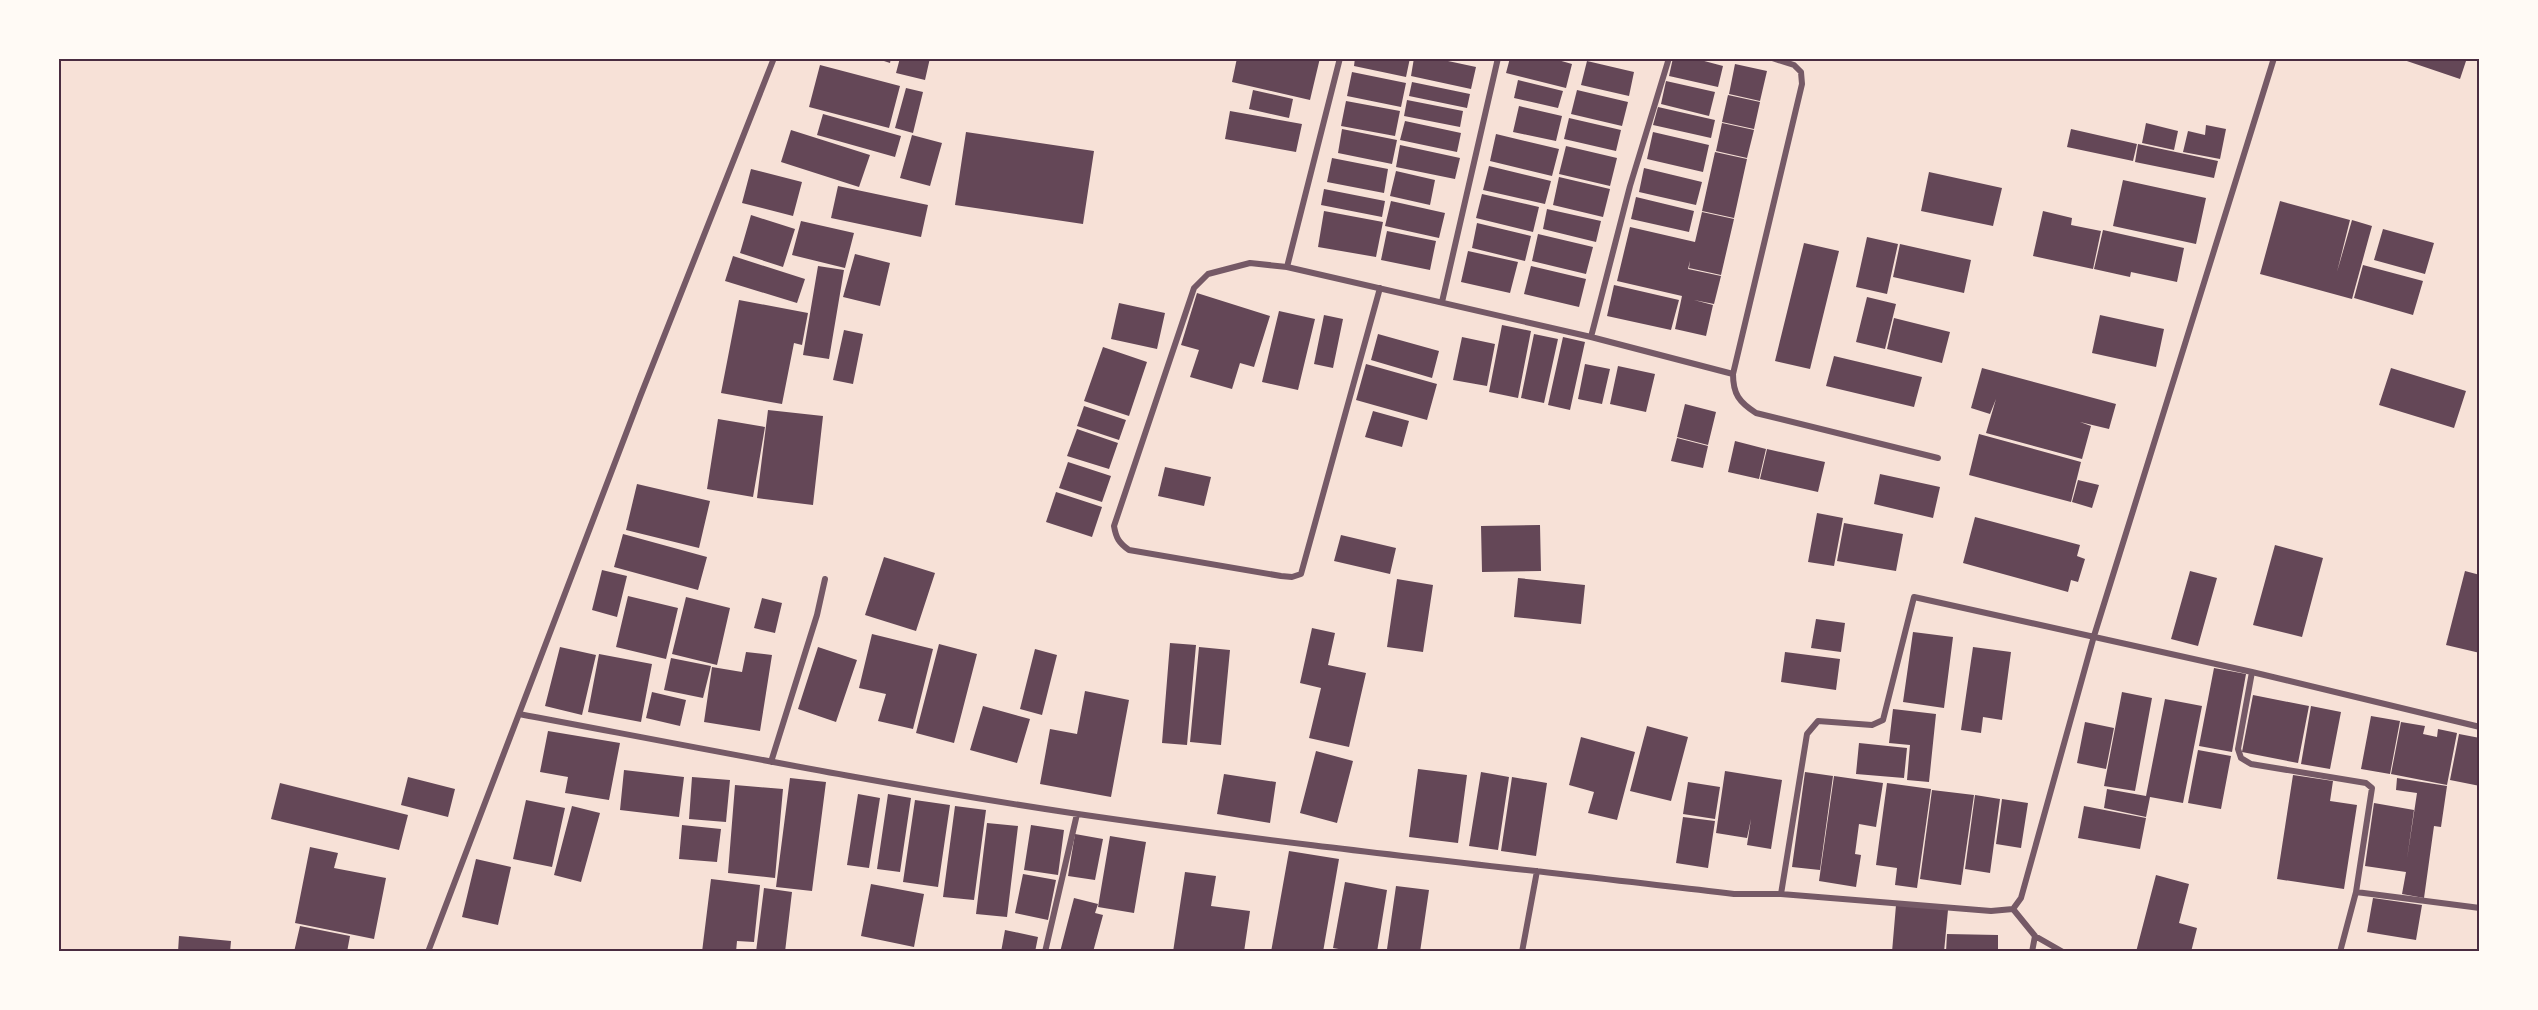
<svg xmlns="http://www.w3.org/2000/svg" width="2538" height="1010" viewBox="0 0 2538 1010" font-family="'Fira Sans',sans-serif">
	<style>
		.building { fill: #644757 }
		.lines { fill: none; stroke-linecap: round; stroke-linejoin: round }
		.minor { stroke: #755966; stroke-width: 6 }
		.neatline { fill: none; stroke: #4a2c40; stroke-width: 2 }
	</style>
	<rect width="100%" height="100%" fill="#f7e1d7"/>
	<path class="building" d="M875,58H891L890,63Z
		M900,58H930L925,80L896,73Z
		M1237,58H1320L1310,100L1232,82Z
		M1355,58H1410L1406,77L1354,66Z
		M1414,58H1434L1476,67L1471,89L1411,76Z
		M1510,58H1551L1572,64L1566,88L1506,73Z
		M1673,58H1693L1723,66L1718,87L1669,76Z
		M2398,58H2467L2460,79Z
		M1587,61L1634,72L1629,96L1581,85Z
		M1735,64L1767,71L1760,101L1729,94Z
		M820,65L900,86L889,128L809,107Z
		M1352,72L1406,83L1401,107L1347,96Z
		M1518,80L1563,91L1558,108L1514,98Z
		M1666,81L1715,92L1709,116L1661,104Z
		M1412,82L1470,94L1467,108L1409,96Z
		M906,88L923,92L913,133L895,128Z
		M1253,90L1293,99L1289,118L1249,109Z
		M1577,90L1628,102L1622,126L1571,114Z
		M1728,95L1760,102L1754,129L1722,122Z
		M1407,100L1463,111L1460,127L1404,116Z
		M1346,101L1400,111L1395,136L1341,126Z
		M1519,106L1562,116L1556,141L1513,132Z
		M1658,107L1715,120L1711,138L1653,125Z
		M1230,111L1302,124L1296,152L1225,139Z
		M823,114L901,136L895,157L817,135Z
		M1569,118L1621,130L1616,151L1564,139Z
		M1405,121L1461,133L1457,152L1400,140Z
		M1722,123L1754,130L1747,158L1716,151Z
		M2146,123L2178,131L2174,150L2142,143Z
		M2206,125L2226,129L2220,159L2183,152L2188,131L2205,135Z
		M1342,129L1397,140L1392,164L1338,153Z
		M2071,129L2137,144L2133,161L2067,147Z
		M791,130L870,155L859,187L781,162Z
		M966,132L1094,151L1083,224L955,205Z
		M1653,132L1709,145L1703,172L1647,159Z
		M1496,134L1559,149L1552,176L1490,161Z
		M912,135L942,143L930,186L900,178Z
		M2138,144L2218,161L2214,178L2135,162Z
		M1400,145L1460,158L1455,179L1396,167Z
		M1566,146L1617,158L1610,186L1559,174Z
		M1715,152L1747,159L1734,218L1702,211Z
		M1332,158L1388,169L1384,193L1327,182Z
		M1489,166L1551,181L1545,204L1483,190Z
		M1644,168L1702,182L1696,205L1639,192Z
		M751,169L802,182L793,216L742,203Z
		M1396,171L1435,180L1430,205L1390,196Z
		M1929,172L2002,188L1993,226L1921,211Z
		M1559,177L1610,189L1603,217L1553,205Z
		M2123,180L2206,198L2196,244L2113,226Z
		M838,186L928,205L921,237L831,218Z
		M1324,189L1385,201L1382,217L1321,205Z
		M1482,194L1539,207L1533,232L1476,218Z
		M1636,197L1694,211L1689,232L1631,219Z
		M1391,201L1445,213L1439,238L1385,226Z
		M2280,201L2350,220L2337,272L2352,220L2372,226L2352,299L2260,274Z
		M1547,209L1601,221L1596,242L1543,229Z
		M1324,211L1383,222L1376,257L1318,247Z
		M2043,211L2072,218L2071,225L2101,231L2093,269L2033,256Z
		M1702,212L1734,219L1721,275L1689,268L1690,261L1688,269L1721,276L1714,304L1694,300L1713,305L1706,336L1675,329L1682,296L1617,281L1630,227L1695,242Z
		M751,215L795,229L783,267L740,253Z
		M801,221L854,233L845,268L792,255Z
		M1477,223L1531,236L1525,261L1472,248Z
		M2383,229L2434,243L2425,274L2374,260Z
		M2103,230L2184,248L2177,282L2131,272L2130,277L2094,269Z
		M1387,231L1436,241L1430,270L1381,260Z
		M1538,234L1593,247L1586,274L1532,261Z
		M1867,237L1898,244L1887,294L1856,287Z
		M1804,243L1839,251L1810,369L1775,361Z
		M1900,244L1971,260L1964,293L1893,277Z
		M1468,251L1518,262L1510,293L1461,282Z
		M855,254L890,263L880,306L843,297Z
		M733,256L805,279L797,303L725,281Z
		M2363,265L2423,281L2413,315L2354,298Z
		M818,266L844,270L829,359L803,355Z
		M1531,266L1586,279L1579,307L1524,294Z
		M1614,285L1679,300L1671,330L1607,316Z
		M1197,293L1270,316L1254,367L1240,363L1232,389L1190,377L1199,350L1181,345Z
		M1867,297L1896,304L1885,349L1856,342Z
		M739,300L808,313L802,345L794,343L782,404L721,393Z
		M1119,303L1165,313L1157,349L1111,339Z
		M1279,311L1315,319L1298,390L1262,382Z
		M1324,315L1343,319L1333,368L1314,364Z
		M2100,315L2164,329L2156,367L2092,353Z
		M1894,318L1950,332L1942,363L1887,349Z
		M1502,325L1531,331L1518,398L1489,392Z
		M844,330L863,334L853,384L833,380Z
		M1378,334L1439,351L1432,378L1371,360Z
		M1534,334L1558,339L1544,403L1521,398Z
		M1462,337L1495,344L1487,386L1453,380Z
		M1563,337L1585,342L1570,410L1548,405Z
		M1103,347L1147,362L1129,416L1084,401Z
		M1834,356L1922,377L1914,407L1826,386Z
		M1366,364L1437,384L1427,420L1356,400Z
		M1585,364L1610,369L1602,404L1578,399Z
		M1618,366L1655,374L1646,412L1610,404Z
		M1982,368L2116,404L2109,429L2080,422L2091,426L2082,459L1986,433L1996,399L1990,414L1971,408Z
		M2391,368L2466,391L2454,428L2379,405Z
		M1685,404L1716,412L1708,445L1677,437Z
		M1084,406L1126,420L1119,440L1077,426Z
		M768,410L823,416L813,505L757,498Z
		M1373,411L1409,421L1402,447L1365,437Z
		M718,419L765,427L753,497L707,489Z
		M1077,429L1118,443L1109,469L1067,456Z
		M1979,434L2081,462L2071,502L1969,475Z
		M1677,438L1708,446L1703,468L1671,461Z
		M1735,441L1766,449L1759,479L1728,472Z
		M1767,449L1825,462L1818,492L1760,479Z
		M1068,462L1111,476L1102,502L1059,488Z
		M1165,467L1211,477L1204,506L1158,496Z
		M1880,474L1940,487L1933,518L1874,504Z
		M2078,480L2099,485L2092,508L2072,502Z
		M637,484L710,501L699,548L626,530Z
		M1056,492L1102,507L1092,537L1046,522Z
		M1817,513L1843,518L1834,566L1808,562Z
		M1975,517L2080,545L2077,556L2085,559L2078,582L2071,580L2068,592L1963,563Z
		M1844,523L1903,534L1896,571L1837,561Z
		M1540,525L1541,571L1482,572L1481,526Z
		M623,534L707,557L698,590L614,567Z
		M1341,535L1396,548L1390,574L1334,561Z
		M2275,545L2323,558L2302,637L2253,625Z
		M884,557L935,573L916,631L865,615Z
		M602,570L627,576L617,617L592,610Z
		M2190,571L2217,578L2198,646L2171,639Z
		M2465,571L2480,575V653L2446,645Z
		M1518,578L1585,585L1581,624L1514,617Z
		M1397,579L1433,585L1423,652L1387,647Z
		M628,596L678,608L666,659L616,647Z
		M686,597L730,608L717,665L672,654Z
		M762,598L782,603L775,633L754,628Z
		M1816,619L1845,623L1841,652L1811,648Z
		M1312,628L1335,633L1328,665L1366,673L1349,747L1309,738L1321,688L1300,683Z
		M1913,632L1953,637L1944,708L1903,702Z
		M872,634L933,649L913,729L878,721L886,694L859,688Z
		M1170,643L1196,645L1187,745L1162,743Z
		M939,644L977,654L954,743L916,733Z
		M560,647L596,655L582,715L545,706Z
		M818,647L857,660L836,722L798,709Z
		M1199,647L1230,650L1221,745L1190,742Z
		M1973,647L2011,652L2002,720L1983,717L1981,733L1961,730Z
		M1035,649L1057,655L1042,715L1020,709Z
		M746,652L772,655L760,731L704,722L712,667L742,672Z
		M1785,652L1840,659L1836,690L1781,682Z
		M599,654L652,664L641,722L588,712Z
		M671,658L711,666L703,698L664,690Z
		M2214,668L2246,674L2232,752L2199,746Z
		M1085,691L1129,700L1111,797L1040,784L1050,729L1077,734Z
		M652,692L686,700L680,726L646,718Z
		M2122,692L2152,698L2135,791L2104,786Z
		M2253,695L2309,706L2298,763L2242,752Z
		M2165,699L2202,706L2183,803L2150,797L2146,817L2104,808L2107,789L2146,796Z
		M983,706L1030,719L1017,763L970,750Z
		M2311,706L2341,712L2330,769L2301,764Z
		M1893,709L1936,714L1929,782L1907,780L1910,745L1889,743Z
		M2371,716L2400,721L2390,774L2361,769Z
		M2085,722L2114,728L2106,769L2077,763Z
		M2401,722L2425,726L2423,734L2437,737L2438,729L2457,733L2447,785L2391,774Z
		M1647,726L1688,737L1671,801L1630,791Z
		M548,731L620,743L609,800L565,793L568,777L540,772Z
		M2459,734L2480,738V786L2450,780Z
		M1581,737L1635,752L1617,820L1588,813L1594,792L1569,785Z
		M1859,743L1907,748L1904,778L1856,774Z
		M2198,750L2231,756L2221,809L2188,803Z
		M1316,751L1353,761L1337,823L1300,813Z
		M1418,769L1467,775L1458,843L1409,837Z
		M624,770L684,777L679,817L620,810Z
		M1725,771L1782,780L1771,849L1747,845L1751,819L1747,838L1716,833Z
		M1481,772L1509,777L1498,850L1469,846Z
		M1805,772L1833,776L1820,870L1792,867Z
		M1224,774L1276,782L1270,823L1217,814Z
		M2293,775L2333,781L2330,801L2357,805L2344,889L2277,879Z
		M1834,776L1883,783L1876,827L1859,824L1855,854L1861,855L1856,887L1819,881Z
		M408,777L455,789L448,817L401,805Z
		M692,777L730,780L726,822L689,819Z
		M1512,777L1547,783L1536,856L1501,851Z
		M790,778L826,782L812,891L776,887Z
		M2397,778L2447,786L2441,827L2434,826L2424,898L2402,894L2406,872L2365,866L2374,803L2414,810L2407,859L2417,793L2396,790Z
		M1688,782L1720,787L1715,819L1683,814Z
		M280,783L408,815L399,850L271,819Z
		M1887,783L1931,789L1917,888L1895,885L1897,868L1876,865Z
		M735,785L783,789L775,878L728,873Z
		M1932,790L1974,795L1961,885L1920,879Z
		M858,794L880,798L869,868L847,865Z
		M888,794L911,798L900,872L877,869Z
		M1975,795L2000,799L1990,873L1965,869Z
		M2002,799L2028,803L2021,848L1996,844Z
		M526,800L565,808L552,867L513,859Z
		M915,800L950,805L938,887L903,882Z
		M572,806L600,813L581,882L554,875Z
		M955,806L986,810L974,900L943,897Z
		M2084,806L2146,818L2140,849L2078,838Z
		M1683,817L1715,821L1708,868L1676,863Z
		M987,823L1018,826L1007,917L976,914Z
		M682,825L721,829L717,862L679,859Z
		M1031,825L1064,830L1058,875L1024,870Z
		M1075,834L1103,839L1095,880L1068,876Z
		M1110,836L1146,842L1134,913L1098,907Z
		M310,847L338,853L334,868L386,878L374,939L295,923Z
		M1289,851L1339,859L1323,952H1271Z
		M476,859L511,867L498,925L462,917Z
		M1185,872L1216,876L1211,906L1250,911L1244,952H1173Z
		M1023,874L1056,880L1048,920L1015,913Z
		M2156,875L2189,884L2179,923L2197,928L2191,952H2136Z
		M711,879L760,885L754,942L737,941L736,952H702Z
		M1345,882L1387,890L1377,952H1355L1333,948Z
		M871,884L924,894L914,947L861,936Z
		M1396,886L1429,890L1420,952L1387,949Z
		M764,888L792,892L785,952H756Z
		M1074,898L1098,904L1095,913L1103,915L1093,952H1060Z
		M2373,898L2422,905L2416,940L2367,932Z
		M1896,905L1948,910L1944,952H1892Z
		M300,926L350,936L347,952H294Z
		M1005,930L1038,937L1035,952H1001Z
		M1947,934L1998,935V952H1946Z
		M179,936L231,941L230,952H178Z"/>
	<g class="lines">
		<path class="minor" d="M1340,58L1287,267L1250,263L1208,274L1194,288L1114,526C1116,538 1119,543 1129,550L1281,576L1292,577L1301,574L1380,288
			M1772,58L1794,65L1801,72L1802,84L1733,374C1733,394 1739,402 1756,413L1938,458
			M1287,267L1591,337L1733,374
			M1442,302L1498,58
			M1591,337L1630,186L1669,58
			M2252,672L2238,749L2241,758L2251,764L2366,783L2372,788L2356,892L2340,952
			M519,714C705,749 891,786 1078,814C1296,846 1515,868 1734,894H1781L1991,911L2013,909L2021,898L2094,636L2274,58
			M771,762L817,615L825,579
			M2356,892L2480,908
			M1781,894L1807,734L1818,721L1872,725L1883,720L1914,597L2252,672L2480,727
			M2013,909L2035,936L2063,952
			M428,952L640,397L774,58
			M1045,952L1077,814
			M1522,952L1537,871
			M2032,952L2035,936"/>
	</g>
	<rect width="2538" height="1010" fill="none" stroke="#fffaf5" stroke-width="120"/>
	<rect x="60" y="60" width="2418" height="890" class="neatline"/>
</svg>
